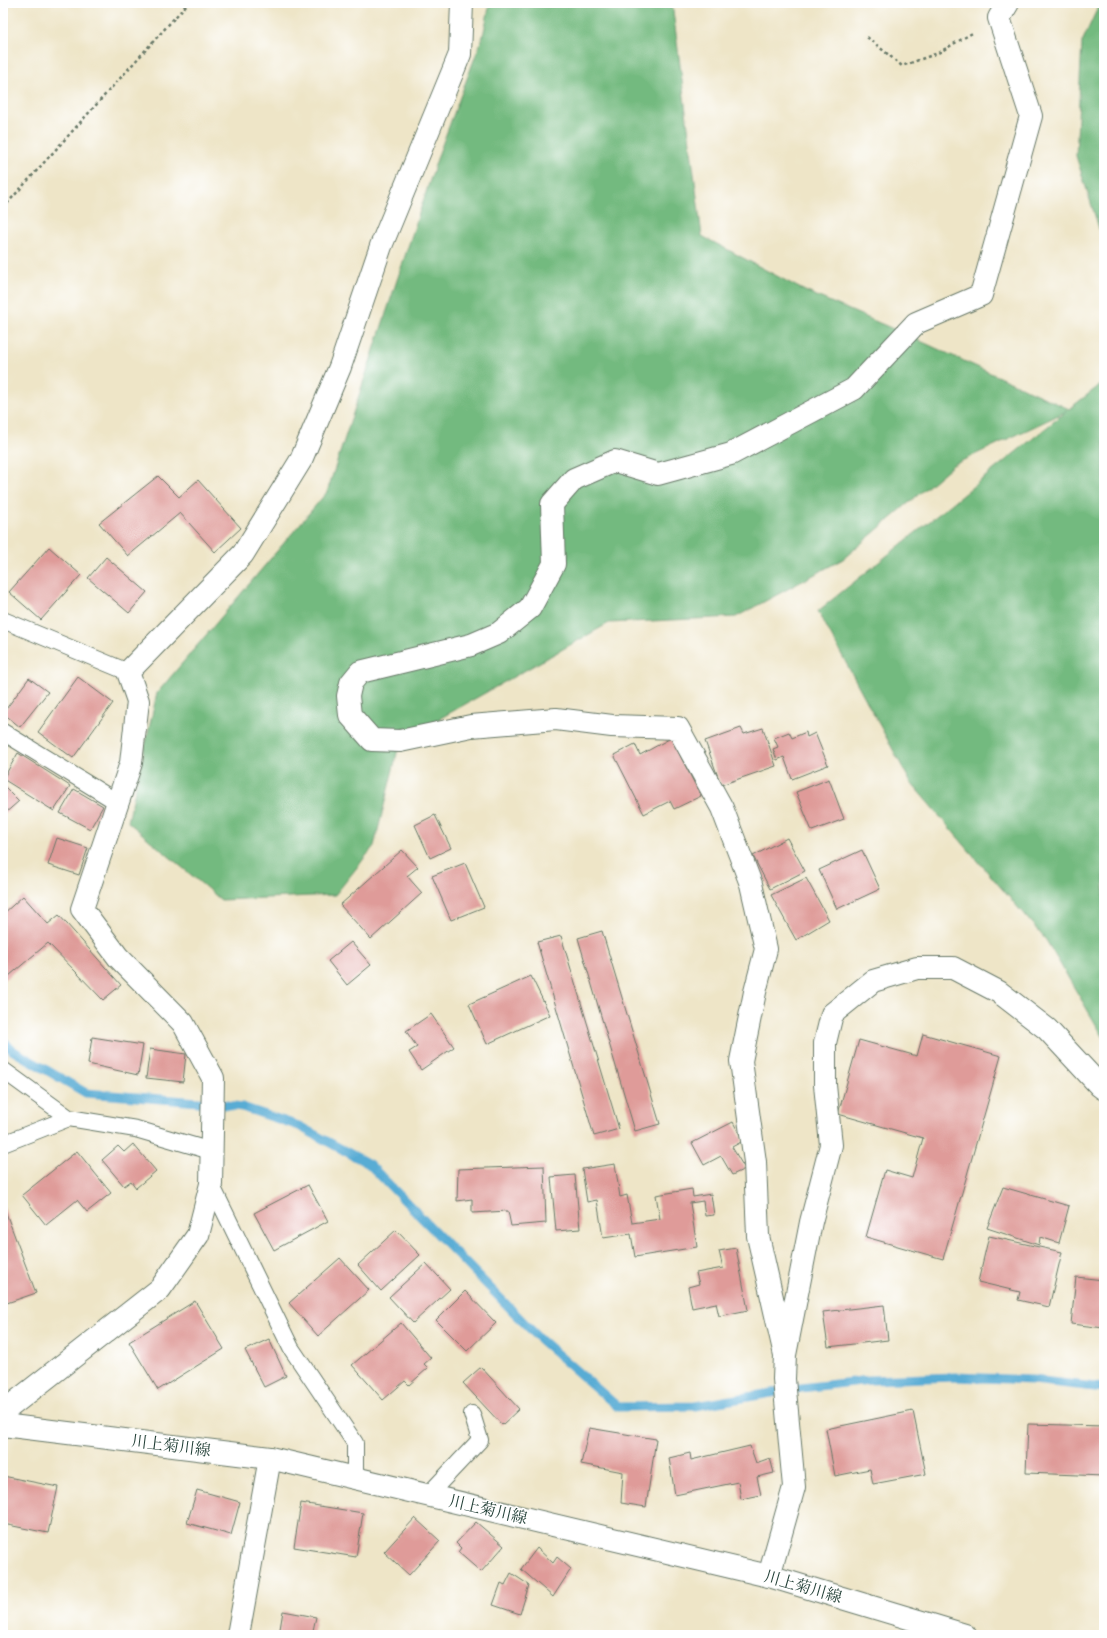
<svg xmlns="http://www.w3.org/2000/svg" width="1107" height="1638" viewBox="0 0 1107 1638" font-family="'Libre Bodoni','Noto Serif JP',serif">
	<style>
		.forest { fill: #73ba7f; stroke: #497c5a }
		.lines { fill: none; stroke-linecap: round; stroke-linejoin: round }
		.stream { stroke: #58acd4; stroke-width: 9 }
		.building { fill: #df9b99 }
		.lane-casing { stroke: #677867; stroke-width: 18 }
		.street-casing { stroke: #677867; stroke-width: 24 }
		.secondary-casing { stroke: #677867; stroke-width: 24 }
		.path { stroke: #677867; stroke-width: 2.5; stroke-dasharray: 3 3; stroke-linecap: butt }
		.lane { stroke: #fff; stroke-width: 16 }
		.street { stroke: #fff; stroke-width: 22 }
		.secondary { stroke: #fff; stroke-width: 22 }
		.labels { text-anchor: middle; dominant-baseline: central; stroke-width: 3; stroke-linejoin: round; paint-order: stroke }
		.street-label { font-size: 16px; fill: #1f3d34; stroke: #fff }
	</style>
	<rect width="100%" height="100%" fill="#fff"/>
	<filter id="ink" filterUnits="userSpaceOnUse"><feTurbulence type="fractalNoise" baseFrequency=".025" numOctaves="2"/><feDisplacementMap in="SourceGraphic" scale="8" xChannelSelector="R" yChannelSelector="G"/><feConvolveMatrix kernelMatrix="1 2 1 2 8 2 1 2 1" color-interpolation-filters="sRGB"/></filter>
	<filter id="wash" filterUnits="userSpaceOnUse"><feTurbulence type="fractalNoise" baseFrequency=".012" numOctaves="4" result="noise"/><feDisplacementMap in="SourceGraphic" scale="16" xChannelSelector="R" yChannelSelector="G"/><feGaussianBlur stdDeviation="0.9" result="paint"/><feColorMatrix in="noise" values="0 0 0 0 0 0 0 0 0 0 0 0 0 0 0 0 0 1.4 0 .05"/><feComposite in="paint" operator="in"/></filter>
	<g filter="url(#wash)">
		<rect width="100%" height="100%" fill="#eee5c7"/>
		<path class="forest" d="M490,3H672L702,236L805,291L905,334L1069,409L1104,382V1038L1046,940L911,783L818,611L1067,411L953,465L843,559L736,617L609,623L400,741L374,846L335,895L221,900L128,822L157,693L327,492L439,153L483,36Z
			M1100,3H1104V244L1076,156L1082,42Z"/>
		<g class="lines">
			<path class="stream" d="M3,1040L12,1050L86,1093L211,1103L242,1107L299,1126L369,1164L541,1340L618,1407L695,1406L801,1388L870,1380L955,1377L1033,1380L1104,1388"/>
		</g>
		<g id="blocks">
			<path class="building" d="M158,476L179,497L198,480L241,528L215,552L180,513L128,556L99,523Z
				M49,547L81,575L41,620L9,592Z
				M106,557L147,592L129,613L88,578Z
				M78,677L113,703L73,758L38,732Z
				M29,678L48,692L20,727L3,713Z
				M741,728L744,734L763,728L776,766L721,785L705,741Z
				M789,732L792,738L806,732L807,737L815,733L828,765L792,779L784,757L777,760L773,749L778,747L774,738Z
				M671,738L701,796L674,809L670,801L644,814L614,755L635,744L640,755Z
				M18,753L70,786L54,811L3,779Z
				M829,779L844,819L812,831L796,792Z
				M3,785L19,801L3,815Z
				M74,789L103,806L90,829L60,813Z
				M435,815L451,848L430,858L415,825Z
				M57,838L88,848L79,875L48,865Z
				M787,838L805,871L770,889L753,856Z
				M402,850L418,867L407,876L422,893L371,939L340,905Z
				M862,850L880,889L837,909L819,870Z
				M465,863L484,907L451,920L432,876Z
				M806,878L829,920L796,940L771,895Z
				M23,896L48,924L59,915L121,985L103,1000L48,943L3,981V914Z
				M602,931L660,1124L635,1131L578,938Z
				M561,936L619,1129L594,1136L537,942Z
				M351,942L371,965L347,985L328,961Z
				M531,976L550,1015L487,1044L469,1004Z
				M431,1014L454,1047L421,1070L409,1052L417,1047L406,1031Z
				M923,1034L1001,1056L943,1259L866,1237L885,1170L912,1178L923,1138L838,1114L859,1040L917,1056Z
				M92,1037L143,1045L138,1075L88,1064Z
				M150,1049L186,1054L183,1082L146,1078Z
				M733,1122L743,1141L732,1147L745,1169L732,1175L721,1156L704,1165L692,1143Z
				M133,1144L156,1171L136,1188L131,1181L124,1186L102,1160L118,1146L124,1152Z
				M77,1151L111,1193L87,1212L77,1200L46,1225L22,1195Z
				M615,1164L620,1197L627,1195L632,1223L660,1219L656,1195L692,1189L693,1197L711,1194L714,1215L705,1216L703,1201L690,1203L697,1247L635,1257L631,1234L603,1238L597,1200L587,1202L582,1169Z
				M544,1166L546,1223L511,1226L508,1211L472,1213V1199L457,1201L458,1169Z
				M575,1175L580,1229L556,1231L551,1177Z
				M308,1185L328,1221L274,1250L254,1213Z
				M1003,1187L1069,1206L1059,1243L1040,1237L1039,1245L987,1228Z
				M3,1205L36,1293L4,1304L3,1301Z
				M396,1230L420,1255L381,1291L358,1265Z
				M989,1236L1062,1252L1049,1307L1018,1300L1020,1292L978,1282Z
				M736,1248L748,1310L719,1316L716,1303L692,1308L688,1287L699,1284L696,1273L723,1268L719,1251Z
				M340,1258L369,1290L318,1336L289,1303Z
				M426,1263L450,1289L413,1323L389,1297Z
				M1076,1277L1104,1280V1328L1071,1324Z
				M465,1291L496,1323L467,1351L436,1320Z
				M195,1301L224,1349L158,1390L129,1342Z
				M884,1305L888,1340L828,1347L823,1312Z
				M401,1323L431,1358L424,1364L428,1368L409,1385L405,1381L383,1400L352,1365Z
				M269,1339L286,1376L264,1387L245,1350Z
				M481,1367L519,1409L502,1425L463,1383Z
				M913,1411L926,1474L873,1484L870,1469L835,1476L826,1429Z
				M1028,1424L1104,1426V1476L1026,1473Z
				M589,1428L656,1439L646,1507L621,1503L623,1472L581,1464Z
				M750,1446L756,1463L770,1458L774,1473L757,1477L761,1495L741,1499L738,1482L675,1495L669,1458L690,1453L691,1460Z
				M3,1476L58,1487L48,1533L3,1524Z
				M197,1490L240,1502L231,1535L187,1523Z
				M301,1503L363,1513L356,1557L294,1547Z
				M415,1518L440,1541L409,1575L384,1552Z
				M476,1522L504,1546L481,1572L458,1552L461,1548L456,1543Z
				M537,1548L553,1563L557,1557L571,1569L553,1597L521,1569Z
				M511,1573L529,1585L520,1614L493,1605L501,1583L505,1585Z
				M283,1611L316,1617L312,1635H279Z"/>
		</g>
	</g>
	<g filter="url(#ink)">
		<use href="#blocks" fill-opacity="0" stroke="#677867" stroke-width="1"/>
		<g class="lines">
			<defs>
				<path id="lane" d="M3,620L128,672
					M3,732L117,802
					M3,1070L69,1118
					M3,1144L69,1118L136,1129L211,1151
					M211,1184L291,1348L355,1443V1478
					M428,1495L480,1440L472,1414"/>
				<path id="street" d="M785,1355L758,1236L755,1162L741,1061L755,992L766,949L751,884L722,808L678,728L612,726L556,719L471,726L400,741L372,740L350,715L348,696L351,683L360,672L471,645L499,633L530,608L554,564L552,504L574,479L615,461L658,474L731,454L854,389L916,323L981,295L1031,116L999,18L1008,3
					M3,1412L160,1289L198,1235L211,1184L213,1078L183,1023L118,957L82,909L131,763L138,701L128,672L243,554L301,460L340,367L381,246L460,54L462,3
					M769,1576L794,1487L784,1379L785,1355L811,1222L831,1145L825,1085V1043L832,1014L873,981L917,968H953L999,992L1047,1029L1100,1086L1104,1089
					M238,1635L270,1458"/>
				<path id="secondary" d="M3,1425L270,1458L769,1576L965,1635"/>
			</defs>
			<use href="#lane" class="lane-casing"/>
			<use href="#street" class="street-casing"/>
			<use href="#secondary" class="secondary-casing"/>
			<path class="path" d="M867,37L902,66L938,53L974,32
				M3,208L188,3"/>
			<use href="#lane" class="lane"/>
			<use href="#street" class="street"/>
			<use href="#secondary" class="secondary"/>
		</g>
	</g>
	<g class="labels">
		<g class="street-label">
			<text transform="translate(171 1446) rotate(7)">川上菊川線</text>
			<text transform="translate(488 1510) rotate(13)">川上菊川線</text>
			<text transform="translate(803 1587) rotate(16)">川上菊川線</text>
		</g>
	</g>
	<rect width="1107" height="1638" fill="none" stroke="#fff" stroke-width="16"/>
</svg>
